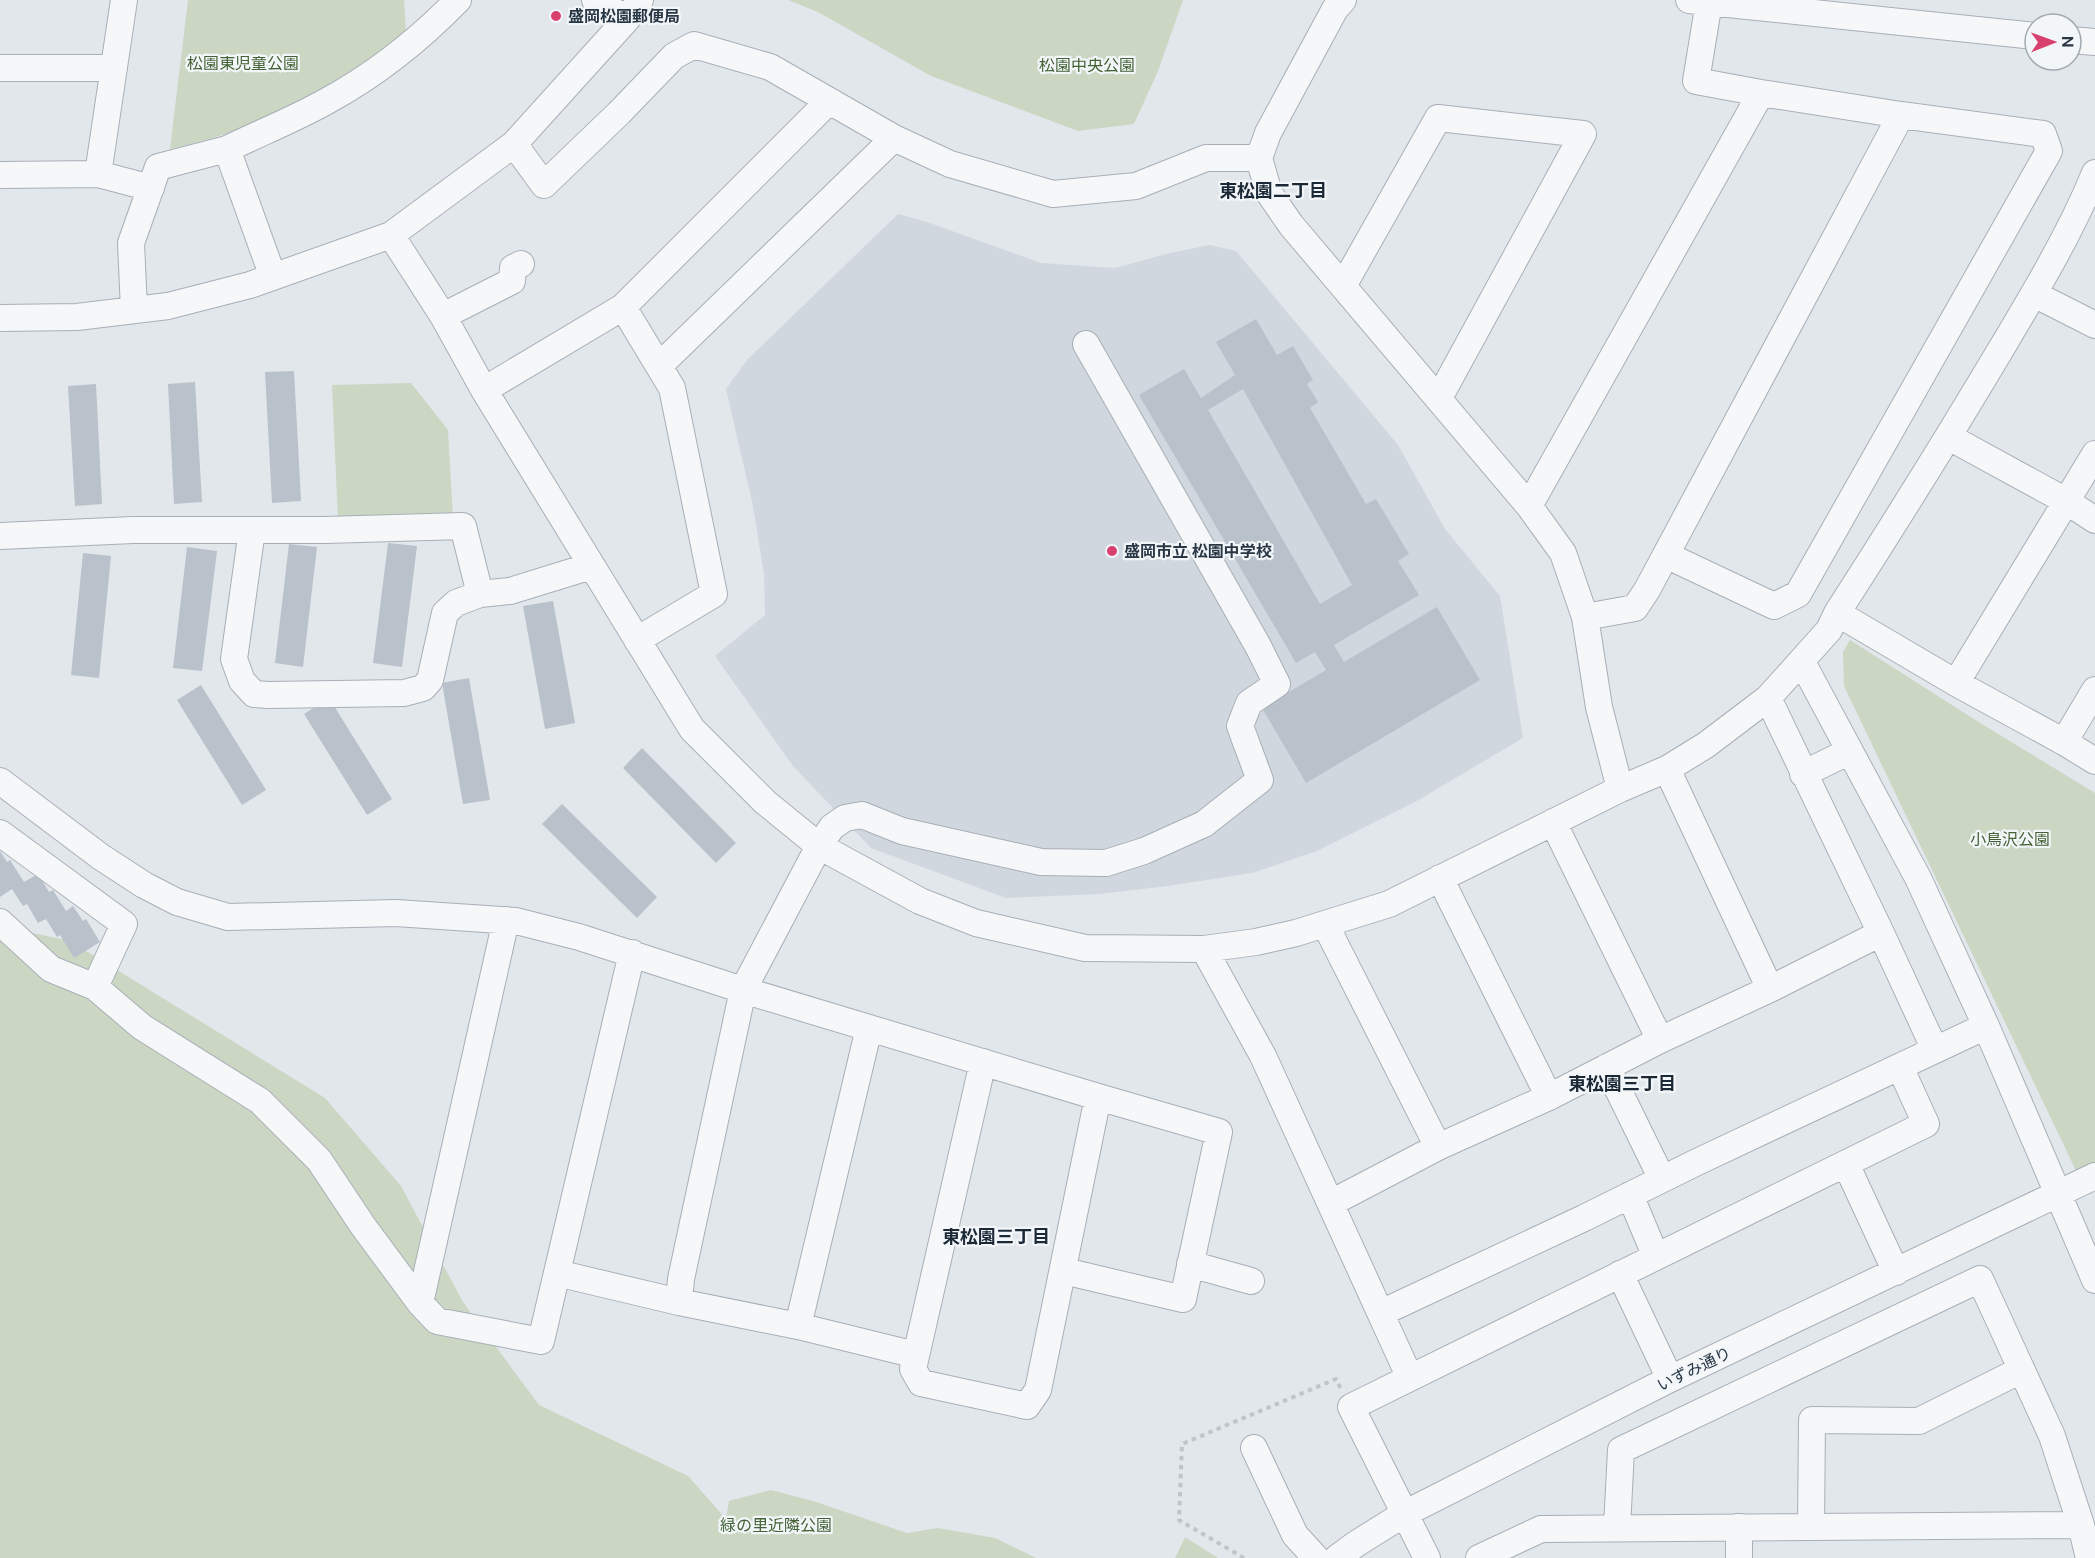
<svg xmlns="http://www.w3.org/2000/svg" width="2095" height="1558" viewBox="0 0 2095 1558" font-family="'DM Sans','Noto Sans JP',sans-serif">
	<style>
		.built { fill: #d0d7de }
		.green { fill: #cbd6c3 }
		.building { fill: #b9c1ca; fill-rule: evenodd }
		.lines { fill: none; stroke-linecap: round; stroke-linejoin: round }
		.minor-casing { stroke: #a7afb7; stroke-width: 28 }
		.path { stroke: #c1c5ca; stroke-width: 4; stroke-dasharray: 4.5 4.5; stroke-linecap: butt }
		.minor { stroke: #f6f7f9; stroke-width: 26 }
		.poi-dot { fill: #d8406d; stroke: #f2f6f9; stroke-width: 2 }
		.labels { text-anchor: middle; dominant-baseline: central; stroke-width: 4.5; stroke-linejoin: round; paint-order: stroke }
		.poi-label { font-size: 16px; font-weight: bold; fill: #293745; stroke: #f2f6f9; text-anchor: start }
		.park-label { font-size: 16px; fill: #446235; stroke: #f2f6f9 }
		.street-label { font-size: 16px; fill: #293745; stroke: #f2f6f9 }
		.neighbourhood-label { font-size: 18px; font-weight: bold; fill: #1b2836; stroke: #f2f6f9 }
	</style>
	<rect width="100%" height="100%" fill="#e2e7ec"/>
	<path class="built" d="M898,214L927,222L1041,263L1115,268L1170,253L1210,245L1236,251L1398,445L1445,529L1500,596L1523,738L1415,802L1317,851L1252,873L1168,886L1100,894L1006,898L871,848L793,766L715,656L765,615L764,574L753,506L726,389L747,360Z"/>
	<path class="green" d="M188,0H404L406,34C384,51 363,72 339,85C286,116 229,135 170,149Z
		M788,0H1183L1158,71L1134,124L1078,131L931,76L818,12Z
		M411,383L448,430L453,518L338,520L332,385Z
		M1850,640L1977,721L2095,793V1173L2081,1181L1844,686L1843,652Z
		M0,926L70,941L325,1098L401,1186L463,1302L539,1405L688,1476L726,1519L729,1501L771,1490L813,1501L907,1533L938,1528L995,1538L1036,1558H0Z
		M1185,1537L1218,1558H1175Z"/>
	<path class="building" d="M1256,319L1277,355L1293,346L1313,380L1307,384L1318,402L1310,408L1366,504L1376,499L1409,554L1398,561L1419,595L1334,645L1344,662L1437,607L1480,680L1306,783L1262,708L1326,670L1315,652L1296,663L1139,395L1184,369L1201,398L1235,375L1216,342ZM1243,389L1352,585L1320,604L1208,410Z
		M294,371L301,501L272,503L265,372Z
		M195,382L202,502L174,504L168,384Z
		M96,384L102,504L75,506L68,386Z
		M388,543L417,546L402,667L373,663Z
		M289,544L317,547L303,667L275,663Z
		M187,547L217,551L202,671L173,668Z
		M83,553L111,556L99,678L71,675Z
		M553,601L575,723L545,729L523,606Z
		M469,678L490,800L463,804L442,683Z
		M201,685L266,790L242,805L177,700Z
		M329,698L392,799L367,815L304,714Z
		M642,748L736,843L716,863L623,768Z
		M562,804L657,897L637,918L542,824Z
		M0,851L7,862L10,860L24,882L38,874L49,892L53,890L66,911L73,906L83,921L86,919L100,942L74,958L60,935L57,937L46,919L38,923L27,904L23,906L12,889L0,897Z"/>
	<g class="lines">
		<defs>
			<path id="minor" d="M595,0L627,19
				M1343,0L1335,9L1268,133L1259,158L1269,193L1291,225L1529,506L1563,553L1585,617L1599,707L1620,789
				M1689,0L2035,36
				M1709,2L1696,81L1761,93
				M2071,40L2095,42
				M0,68H114
				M514,144L544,185L619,113L674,56L694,45L770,67L894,138L950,164L1053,194L1136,186L1206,158H1259
				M98,174L151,188
				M0,175L98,174L124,0
				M391,235L443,316L484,390L692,729L765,802L819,846L920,901L976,923L1085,948L1204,949L1256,942L1296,933L1389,904L1620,789L1667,769L1706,745L1768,698L1829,630L1837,613C1893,526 1948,438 2001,349C2035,292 2070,234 2095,173
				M273,277L227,149C260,133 295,119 327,101C375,75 420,39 458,0
				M1343,286L1438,118L1583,134L1439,398
				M2034,294L2095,325
				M623,307L672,388L714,594L637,640
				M134,310L131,243L158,167L227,149
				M443,316L512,281L513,268L521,264
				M0,318L77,317L168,306L250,285L391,235L514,144L627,19L640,0
				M659,366L894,138
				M484,390L623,307L829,101
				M1949,437L2066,501L2095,520
				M1529,506L1761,93L1901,115L2043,134L2049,151L1798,594L1774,606L1666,555
				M252,530L234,659L242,681L254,694L268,695L404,693L423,688L430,680L445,613L456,603L480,594
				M0,536L133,530H325L463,526L480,594L510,591L591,566
				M1837,613L1956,683L2095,454
				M1585,617L1635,608L1647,590L1901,115
				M1802,662L1918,878L1986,1026L2095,1280
				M1956,683L2064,742
				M2095,690L2064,742L2095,761
				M1768,698L1881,933L1935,1050
				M1667,769L1770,989
				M1803,774L1850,751
				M0,781L101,857L144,885L177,902L228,917L396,913L516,921L579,937L743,990L1098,1097
				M1553,822L1660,1040
				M0,833L124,924L95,987L51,969L0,922
				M1440,878L1549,1097
				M506,920L420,1303L437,1321L541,1341L632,953
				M1325,924L1438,1147
				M1204,949L1263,1056L1410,1378
				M95,987L142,1027L260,1101L319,1160L363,1226L420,1303
				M869,1028L798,1326L679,1302L681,1279L743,990L819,846L832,827L845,818L862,815L902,831L1041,862L1106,863L1144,851L1204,824L1260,780L1240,726L1249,703L1277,684L1258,646L1086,344
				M983,1062L913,1369L921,1383L1027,1406L1038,1390L1098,1097L1219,1132L1183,1299L1064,1271
				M1607,1067L1662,1179
				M1846,1164L1896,1272
				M1630,1195L1656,1257
				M1331,1203L1438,1147L1549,1097L1660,1040L1770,989L1881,933
				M1190,1264L1251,1281
				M557,1273L679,1302
				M1620,1274L1670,1379
				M1381,1313L1584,1218L1695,1163L1986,1026
				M798,1326L916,1355
				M1254,1448L1295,1535L1316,1558
				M1811,1527L1812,1420L1919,1421L2021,1370
				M1617,1528L1621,1450L1980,1279L2052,1436L2081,1525L2089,1558
				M1337,1558L1356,1544L1404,1514L1670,1379L2095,1176
				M1427,1558L1351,1407L1926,1124L1900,1067
				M1479,1558L1541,1529L2081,1525
				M1739,1558V1527"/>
		</defs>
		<use href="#minor" class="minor-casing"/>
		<path class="path" d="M1244,1558L1179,1520L1182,1444L1336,1379L1341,1389"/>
		<use href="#minor" class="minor"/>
	</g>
	<g class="poi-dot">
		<circle cx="556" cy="16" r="6"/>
		<circle cx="1112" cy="551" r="6"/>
	</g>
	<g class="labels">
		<g class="poi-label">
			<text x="568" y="16">盛岡松園郵便局</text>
			<text x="1124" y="551">盛岡市立 松園中学校</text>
		</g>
		<g class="park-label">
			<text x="243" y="63">松園東児童公園</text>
			<text x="1087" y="65">松園中央公園</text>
			<text x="2010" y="839">小鳥沢公園</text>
			<text x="776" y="1525">緑の里近隣公園</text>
		</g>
		<g class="street-label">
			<text transform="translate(1694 1369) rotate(-26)">いずみ通り</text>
		</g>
		<g class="neighbourhood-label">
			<text x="1273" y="191">東松園二丁目</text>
			<text x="1622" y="1084">東松園三丁目</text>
			<text x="996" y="1237">東松園三丁目</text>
		</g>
	</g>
	<g transform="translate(2053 42) rotate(89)"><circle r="28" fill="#f2f6f9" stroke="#a2aab1" stroke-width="1.5"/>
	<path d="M0-4.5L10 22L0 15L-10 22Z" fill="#d8406d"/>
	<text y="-9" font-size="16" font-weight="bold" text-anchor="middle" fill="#293745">N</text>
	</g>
</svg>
